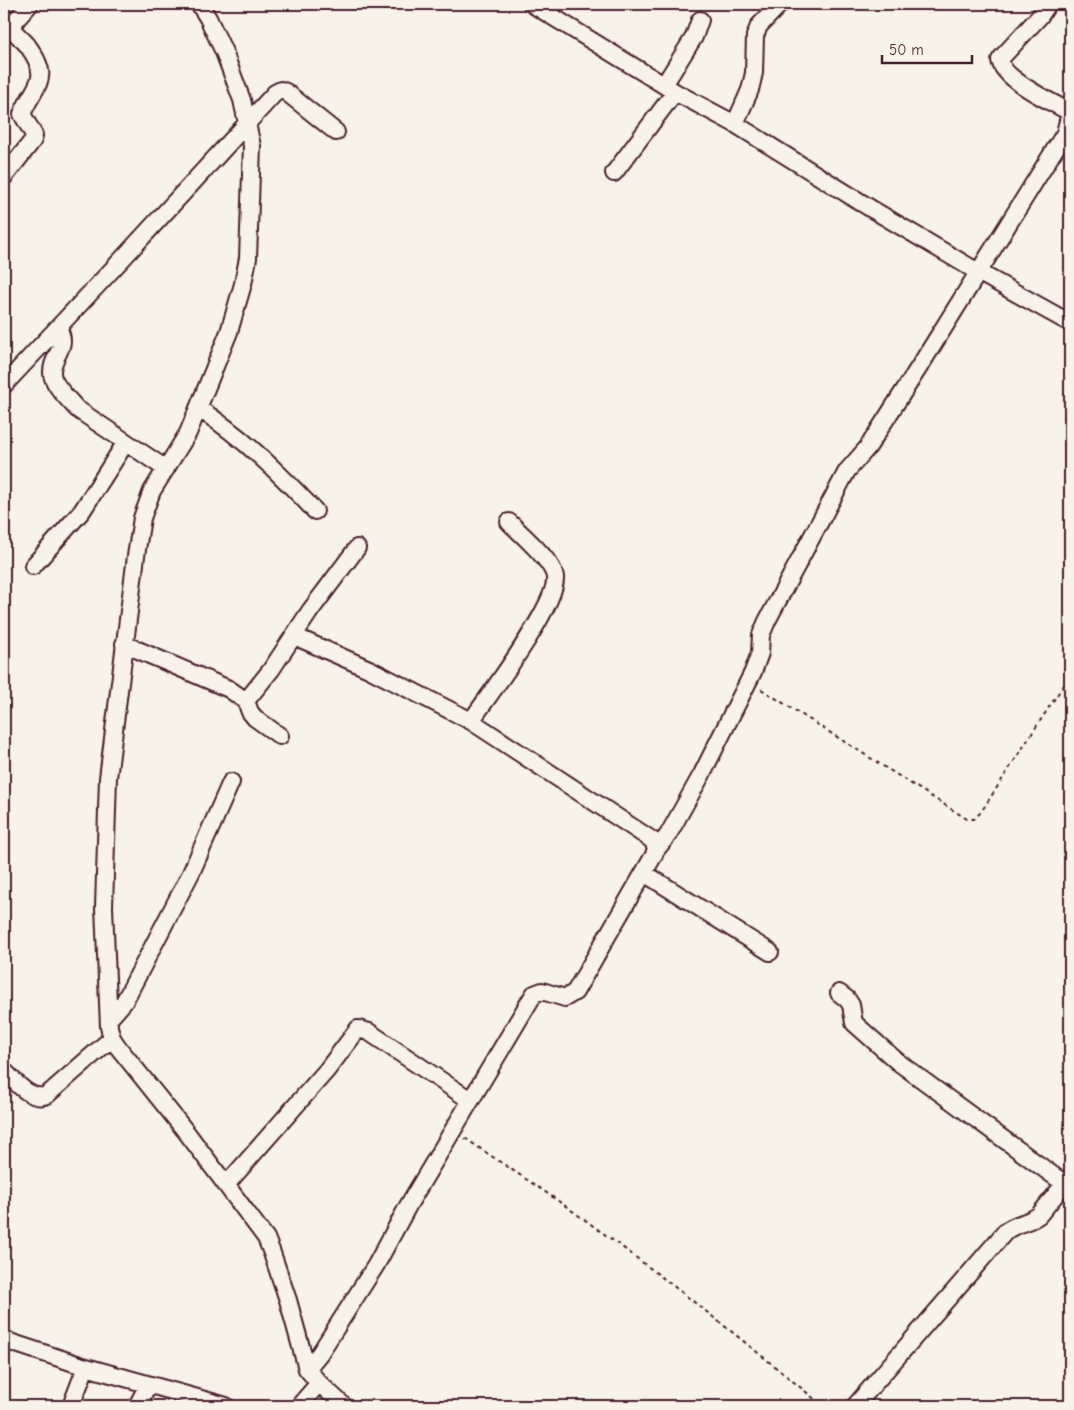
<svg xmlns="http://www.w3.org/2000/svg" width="1074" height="1410" viewBox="0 0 1074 1410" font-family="'Comic Neue',sans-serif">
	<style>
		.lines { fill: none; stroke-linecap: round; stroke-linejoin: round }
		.minor-casing { stroke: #4a1f2b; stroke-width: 20 }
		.path { stroke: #4a1f2b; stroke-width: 2; stroke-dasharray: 4 4; stroke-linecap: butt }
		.minor { stroke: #f7f3e8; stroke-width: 16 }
	</style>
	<rect width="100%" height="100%" fill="#f7f3e8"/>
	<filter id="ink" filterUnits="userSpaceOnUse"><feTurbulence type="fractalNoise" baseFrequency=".02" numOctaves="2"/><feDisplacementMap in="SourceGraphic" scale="10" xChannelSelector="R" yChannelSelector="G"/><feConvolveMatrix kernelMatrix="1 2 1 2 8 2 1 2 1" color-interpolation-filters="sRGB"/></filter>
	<g filter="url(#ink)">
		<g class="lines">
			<defs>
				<path id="minor" d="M199,4L208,18L224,52L242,100L252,146L248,258L243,284L229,332L188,433L152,491L142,518L136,556L108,778L104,907L109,1027L112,1038L118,1047L187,1133L266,1238L272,1253L288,1300L307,1369L319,1383L344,1406
					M532,4L675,92L735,124L870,208L978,272L1070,323
					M1048,4L1040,16L1003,56L1000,60C1002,79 1053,103 1070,112
					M664,85L694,37L700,20
					M735,124L750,90L754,73L755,36L759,26L780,4
					M614,173L675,92
					M4,177L33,140L34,135L22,114C36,82 52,80 28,46C23,39 15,35 12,27L16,20L30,4
					M58,328C70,348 51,355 52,373C52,384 70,401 77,409L166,469
					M4,385L124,257L275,93L281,90L286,92L336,132
					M198,408C243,437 279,473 315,511
					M33,566L82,511L126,442
					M294,636L369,669L471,721L652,840L656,847L654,855L575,992L565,998L542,991L534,994L409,1204L376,1265L320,1353L307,1369
					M124,644L229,689L246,701L250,712L255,718L280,736
					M246,701L271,670L310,611L357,548
					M471,721C489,695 558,604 555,577C553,561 521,534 509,522
					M656,850L668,835L702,774L753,672L760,653L761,635L767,621L847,471L868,447L923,361L1065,133L1070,112
					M644,873L770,952
					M839,993L847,999L851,1005L854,1023L898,1062L1065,1184
					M109,1019L124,1002L191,873L231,782
					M4,1071C15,1081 31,1102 47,1095L112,1038
					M226,1185L327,1070L358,1029L369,1032L470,1100
					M4,1338L10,1342L86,1367L226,1406
					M71,1406L86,1367
					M137,1406L148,1385
					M299,1406L319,1383
					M855,1406L1006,1231C1016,1223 1029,1223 1039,1215L1070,1177"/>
			</defs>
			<use href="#minor" class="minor-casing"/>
			<path class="path" d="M761,689L967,819H974L981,812L1053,701L1070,676
				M465,1138C502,1164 541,1188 578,1215C662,1275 743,1340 823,1406"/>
			<use href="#minor" class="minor"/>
		</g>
	</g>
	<rect width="1074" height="1410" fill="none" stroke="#f7f3e8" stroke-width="20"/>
	<rect x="10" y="10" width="1054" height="1390" fill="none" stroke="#4a1f2b" stroke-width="2" filter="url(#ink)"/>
	<path d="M882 55v8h90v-8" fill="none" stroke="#4a1f2b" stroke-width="2.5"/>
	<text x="889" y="55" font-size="15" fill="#4a1f2b" stroke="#f7f3e8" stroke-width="4" paint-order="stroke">50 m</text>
</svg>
